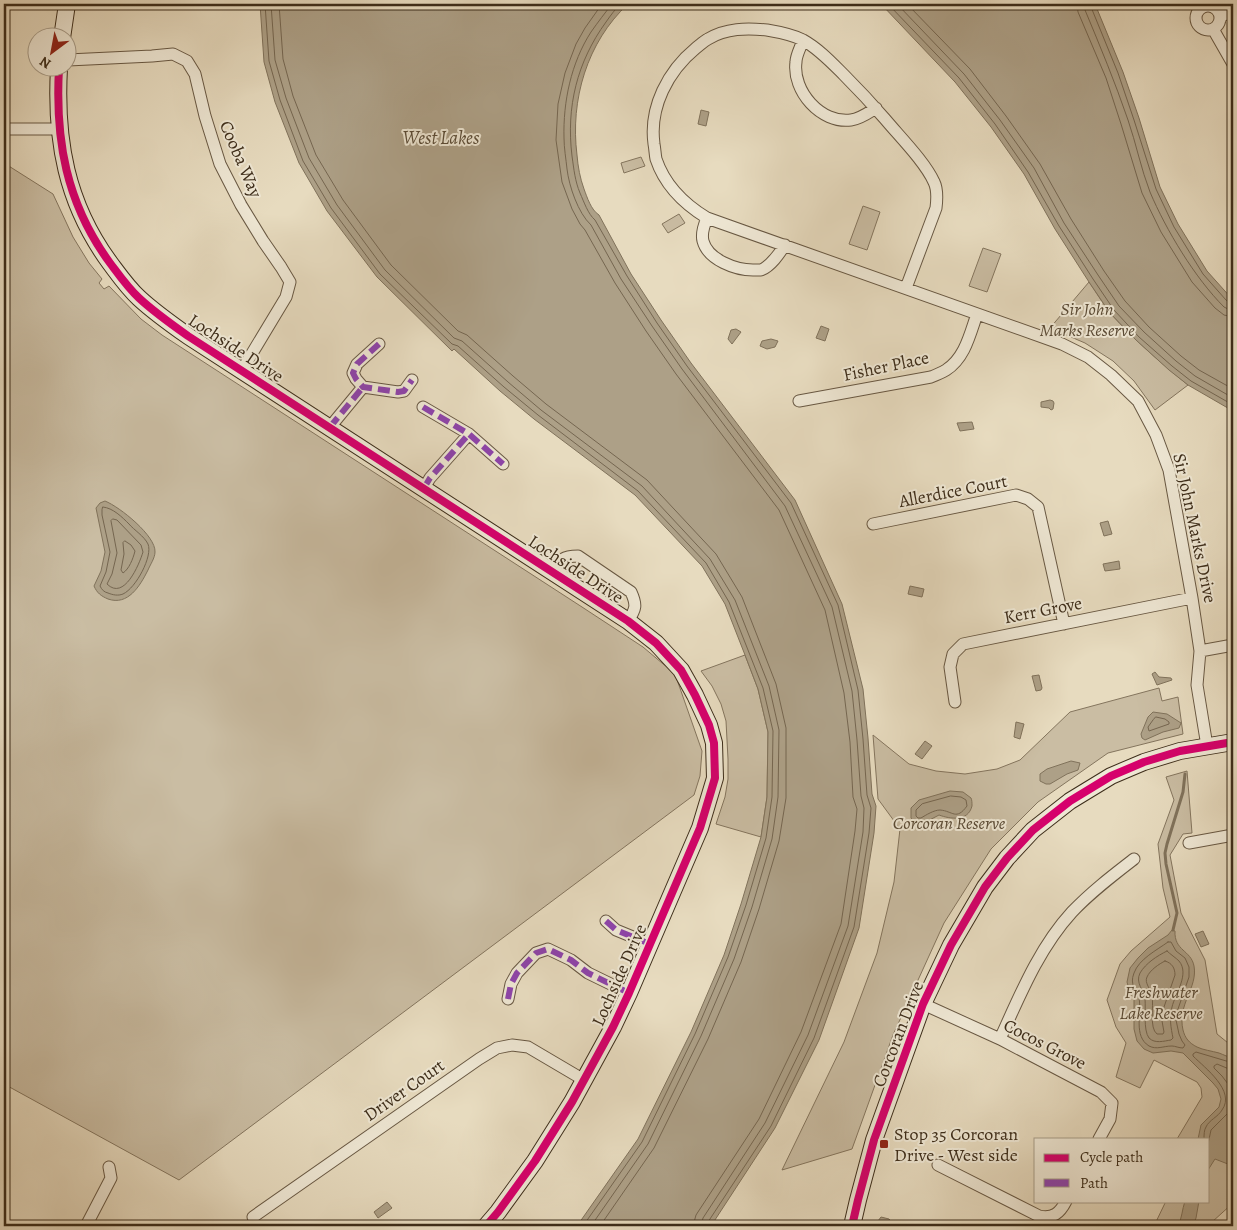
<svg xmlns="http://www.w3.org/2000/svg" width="1237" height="1230" viewBox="0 0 1237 1230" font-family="Alegreya,serif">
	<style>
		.green { fill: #cabda3; stroke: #84755e }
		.water { fill: #ada087; stroke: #80725b }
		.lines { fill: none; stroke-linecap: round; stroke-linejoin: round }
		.shore { stroke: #756650; stroke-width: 1 }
		.stream { stroke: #80725b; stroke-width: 3 }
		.street-casing { stroke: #685843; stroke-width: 13 }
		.secondary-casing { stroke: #3d2d1a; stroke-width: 18 }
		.street { stroke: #efe8d5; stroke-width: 11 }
		.secondary { stroke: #efe8d5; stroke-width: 16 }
		.quiet { stroke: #8e44ad; stroke-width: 6; stroke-dasharray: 12 6; stroke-linecap: butt }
		.cycleway-casing { stroke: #efe8d5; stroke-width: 11 }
		.cycleway { stroke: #d6006c; stroke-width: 8 }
		.poi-dot { fill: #8f2418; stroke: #efe8d5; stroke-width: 2 }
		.labels { text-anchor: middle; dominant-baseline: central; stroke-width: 4; stroke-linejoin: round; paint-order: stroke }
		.street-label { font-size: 18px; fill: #3d2d1a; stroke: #efe8d5 }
		.park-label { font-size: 18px; font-style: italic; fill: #594a35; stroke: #efe8d5 }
		.poi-label { font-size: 18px; fill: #3d2d1a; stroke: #efe8d5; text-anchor: start }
		.water-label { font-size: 19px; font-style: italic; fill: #594a35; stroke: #efe8d5 }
	</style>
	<rect width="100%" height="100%" fill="#e7dbbf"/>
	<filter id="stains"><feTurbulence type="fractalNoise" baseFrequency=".004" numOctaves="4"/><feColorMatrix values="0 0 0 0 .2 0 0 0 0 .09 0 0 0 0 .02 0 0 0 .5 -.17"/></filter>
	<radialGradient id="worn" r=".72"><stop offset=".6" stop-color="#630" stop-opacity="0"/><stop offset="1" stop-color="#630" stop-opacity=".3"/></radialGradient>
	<path class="green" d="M641,157L645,166L624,173L621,163Z
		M4,163L53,194L73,237L89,263L102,279L99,283L104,289L109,286L141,319L162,335L582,607L643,647L675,674L702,751L700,776L694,795L179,1180L4,1084Z
		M863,206L880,212L867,250L849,244Z
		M679,214L685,223L668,233L662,224Z
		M983,248L1001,254L987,292L969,286Z
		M1089,282C1096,292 1103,304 1111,314C1134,340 1161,363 1188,385L1155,410L1134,381L1113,361L1085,343L1050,328Z
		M745,655L758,689L768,732L767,797L761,837L716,824L725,797L728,779V759L726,721L721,704L712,686L701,671Z
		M1159,688L1162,701L1178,697L1183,734L1108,753L1038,802L991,849L944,923L893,1035L852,1149L782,1170L844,1042L877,953L894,882L900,829L878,799L873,735L909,764L936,771L965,774L997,769L1020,760L1070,712Z
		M1187,771L1192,833L1183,834L1170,855L1181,913L1205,960L1217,1034L1233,1047V1203L1212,1222L1210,1226H1154L1166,1201H1208V1139H1177L1202,1097L1201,1088L1197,1082L1154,1060L1140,1088L1116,1077L1126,1043L1116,1027L1107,1000L1120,964L1131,951L1170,917L1163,888L1158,844L1174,800L1166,777Z"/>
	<path class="water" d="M260,4H628C587,42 570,100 577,155C578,167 580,178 584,189C587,197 591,210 599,215L631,274L661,320L691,363L795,500L842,604L863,689L868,738L872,794L876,806L874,833L859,928L819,1040L775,1128L711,1226H577L638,1139L691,1032L724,955L741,904L761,837L767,797L768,732L758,689L745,655L725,604L702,566L635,495L534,419L500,391L454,349L452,351L377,277L327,211L299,163L275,102L264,62Z
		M881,4H1095L1123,72L1139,118L1160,187L1178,224L1207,271L1233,300V411L1188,385L1169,370L1136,340L1110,313L1089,282L1055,229L1024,174L991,127L955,82Z
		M701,110L709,112L706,126L698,124Z
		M821,326L829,329L825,341L816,338Z
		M736,329L741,332L732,344L728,339L731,330Z
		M771,339L778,341L775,347L767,349L760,346L762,341Z
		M1050,400L1053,401L1054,403L1053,409L1051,410L1049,408L1041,407V402Z
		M972,422L974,429L960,431L957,423Z
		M105,501C120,507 156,536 155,552C155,558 150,565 148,570C140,586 128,606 108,599C101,596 97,593 94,586L101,571L105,552L96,508L100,503Z
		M1108,521L1112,534L1104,536L1100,523Z
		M1119,561L1120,569L1105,571L1103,564Z
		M910,586L924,589L922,597L908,594Z
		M1155,672L1159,677L1171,678L1172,680L1157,685L1152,674Z
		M1039,675L1042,688L1041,690L1036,691L1032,676Z
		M1153,712L1167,714L1181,723L1179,728L1163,732L1145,740L1142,738L1141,734L1148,717Z
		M1016,722L1024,724L1020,739L1014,737Z
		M925,741L932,746L922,759L915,754Z
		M1071,761L1080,763L1078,770L1067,774L1050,784H1046L1040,781V774L1047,769Z
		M950,791L963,792L971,798C972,800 972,803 972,806C968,822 950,819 939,815L922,824L915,823L911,818V808L919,800Z
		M1172,930L1175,931C1174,951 1191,950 1194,966C1198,988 1177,1004 1183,1030C1185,1038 1189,1043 1197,1047C1203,1050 1212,1051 1219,1053C1224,1055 1229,1057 1233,1059V1166L1215,1159L1208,1170V1139H1198L1201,1125L1219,1107L1221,1099L1218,1089L1213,1083L1183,1053L1171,1051L1153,1053L1144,1049L1137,1041L1134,1029V998L1130,993L1127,982L1130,968L1138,958L1148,948L1168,935Z
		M1203,931L1209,944L1201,947L1195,934Z
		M1185,1201H1199L1196,1218L1193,1226H1178C1182,1218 1182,1210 1185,1201Z
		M387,1202L392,1208L378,1218L374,1212Z
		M881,1217L889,1219L893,1223L892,1226L879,1225L878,1221Z"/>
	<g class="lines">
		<path class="shore" d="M265,4L269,61L280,100L303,161L331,208L380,274L452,344L458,346L504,387L538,415L638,491L706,563L729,602L763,688L773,731L772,797L766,838L746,905L728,957L695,1034L642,1142L583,1226
			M271,4L275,60L286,98L309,158L337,205L385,270L454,338L462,341L508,382L541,410L642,486L710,559L735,600L769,686L779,730L778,797L772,839L752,907L734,959L701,1036L648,1144L591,1226
			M279,4L283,59L293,96L316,155L343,200L391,265L458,331L467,335L513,376L546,404L647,480L716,554L742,597L776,684L786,728V798L779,841L759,909L741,962L708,1039L654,1148L600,1226
			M602,4L585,28L576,44L565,73L558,104L556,140L562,182L572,209L580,224L585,230L615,283L646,331L676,374L779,510L825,610L844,693L850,742L853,797L857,809L855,831L841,924L801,1032L759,1119L696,1215L693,1226
			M612,4C605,13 598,22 591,32C571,63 563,102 564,138C564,148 566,159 567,169C569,186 578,213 591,225L621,279L652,326L682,369L785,506L832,607L852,691L857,740L861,796L864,808L863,832L848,926L808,1035L765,1123L703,1218L701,1226
			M621,4C615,9 611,15 606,22C577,62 566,107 572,156C574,170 575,181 580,193C584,202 588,214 595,220L627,276L657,323L687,366L791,503L838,605L858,690L863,739L867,795L871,808L869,833L854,927L814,1038L771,1126L708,1222L707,1226
			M888,4L959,78L995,124L1028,172L1059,226L1093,279L1114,310L1139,337L1172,366L1191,381L1233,405
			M897,4L964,74L1000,120L1034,168L1064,223L1098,275L1119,306L1144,332L1176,361L1195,376L1233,398
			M907,4L970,69L1006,116L1040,164L1071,219L1104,271L1125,301L1149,327L1181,356L1199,370L1233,389
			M1077,4L1078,12L1106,78L1121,124L1142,193L1161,232L1192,282L1215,308L1224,315L1233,317
			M1084,4L1085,10C1100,46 1115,82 1128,120C1136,143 1141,169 1150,192C1166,230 1195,278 1224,307L1228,309L1233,310
			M1091,4V7L1118,73L1134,120L1156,189L1174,227L1203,274L1226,300L1229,303H1233
			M103,507C113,508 122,517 129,524C134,530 144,536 148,544C153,556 136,588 123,594C118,596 113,595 108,593C104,592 102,590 100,586L106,572L110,552L102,515V510Z
			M113,519L117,520L141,545L143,552C139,565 124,601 107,584L112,574L117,553L111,521Z
			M125,541L131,545L135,551C133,559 129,569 123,573L121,570L124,554L123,543Z
			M1156,717L1165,719L1169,722V724L1149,731L1148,727L1153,720Z
			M951,796L961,797L966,800L967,806C956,821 953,811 940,810C934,810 926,815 921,818H918L916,816V810L922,804Z
			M1168,942H1171L1176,951L1185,958L1189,967V977L1178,1009L1176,1020L1179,1034L1182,1041L1185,1045L1183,1048C1179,1048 1175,1046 1172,1046C1163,1046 1157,1050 1149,1046C1133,1036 1142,1013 1139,998C1137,988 1129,986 1134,973C1139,959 1157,950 1168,942Z
			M1167,951C1170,954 1176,958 1179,961C1190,974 1175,994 1172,1007C1169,1018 1171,1028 1173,1038L1171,1040C1164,1041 1155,1044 1149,1038C1143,1030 1146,1009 1145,999C1144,990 1135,983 1140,973C1146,963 1157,956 1167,951Z
			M1165,961C1172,963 1175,968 1175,975L1164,1007L1162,1021L1164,1032L1163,1034H1157C1149,1028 1154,1006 1152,996C1151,989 1144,983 1147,977C1150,970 1159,964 1165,961Z
			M1204,1139C1204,1135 1204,1130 1206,1127C1209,1120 1218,1117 1222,1110C1236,1091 1205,1068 1193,1056V1054L1196,1052L1233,1063
			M1208,1144L1211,1130L1228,1113L1232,1100L1228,1084L1222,1076L1214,1068V1066L1217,1064L1229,1069H1233"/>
		<path class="stream" d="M1173,930L1177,913L1166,864L1165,853L1167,844L1183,792L1185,774"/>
		<defs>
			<path id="street" d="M1196 18a12 12 0 1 1 24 0a12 12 0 1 1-24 0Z
				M1221,17L1233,8
				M1213,29L1233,64
				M803,40C801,47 796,55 796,62C792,91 821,124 851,120C860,119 868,113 876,108
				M68,60L152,56L173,54L187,61L195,74L205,116L220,164L241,205L263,241L281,267L290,282L286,297L242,370
				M4,129H59
				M707,218C704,225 701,233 703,241C708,260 736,270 753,270C755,270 759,270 761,270C771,266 779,254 785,245
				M906,288L936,208C937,200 938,190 934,182C925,162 900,137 885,119C872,104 858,89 844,75C832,63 819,49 803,40C793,35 779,32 767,30C747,28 726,28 708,39C704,41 700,45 696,48C668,71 649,107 654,144C655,149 655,154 656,159C665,186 684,204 707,218L1062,344L1088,357L1111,375L1138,401L1156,435L1169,470L1192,598L1200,651L1197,685L1207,746
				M379,344L357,364L353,373L356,379L363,387L398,392L404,391L412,380
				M799,401L931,377C936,375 941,373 946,370C965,358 970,334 977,314
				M423,407L469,434L503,464
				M330,427L363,387
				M424,488L430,478L469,434
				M873,524L1016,495L1028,499L1038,507L1064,624
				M553,571C561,559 563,556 578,556L631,592C637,605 636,609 628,621
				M1200,651L1233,645
				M955,702L950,667L953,654L963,644L1192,598
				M1189,843L1233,835
				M606,921L616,930L650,944
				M508,999L511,984L517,973L536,953L548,949L571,960L588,973L629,993
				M923,1004L1000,1039L1101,1092L1112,1103L1110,1119L1099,1139
				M1000,1039C1020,995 1039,948 1072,912C1091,892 1112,876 1134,859
				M938,1165L1039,1216C1053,1219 1060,1213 1066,1201
				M253,1217L479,1059L497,1048L512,1045L528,1047L584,1080
				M86,1226L111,1178L109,1167"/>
			<path id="secondary" d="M62,38L67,4
				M59,68C55,140 66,203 110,263C119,275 128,288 139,298C154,312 171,324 188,336L628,621L656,643L681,670L695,695L709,725L714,743L715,778L700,828L629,993L613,1027L572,1102L535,1161L498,1212L486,1226
				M852,1226L858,1200L874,1140L923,1004L951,945L985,887L1007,858L1033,830L1070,801L1111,776L1144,762L1180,751L1233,742"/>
		</defs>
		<use href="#street" class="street-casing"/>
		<use href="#secondary" class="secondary-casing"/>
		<use href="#street" class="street"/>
		<use href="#secondary" class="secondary"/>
		<path class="quiet" d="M379,344L357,364L353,373L356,379L363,387L398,392L404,391L412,380
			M423,407L469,434L503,464
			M330,427L363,387
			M424,488L430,478L469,434
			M606,921L616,930L650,944
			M508,999L511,984L517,973L536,953L548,949L571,960L588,973L629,993"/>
		<defs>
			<path id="cycleway" d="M59,68C55,140 66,203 110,263C119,275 128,288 139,298C154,312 171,324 188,336L628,621L656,643L681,670L695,695L709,725L714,743L715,778L700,828L629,993L613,1027L572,1102L535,1161L498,1212L486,1226
				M852,1226L858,1200L874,1140L923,1004L951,945L985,887L1007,858L1033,830L1070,801L1111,776L1144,762L1180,751L1233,742"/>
		</defs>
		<use href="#cycleway" class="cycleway-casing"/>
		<use href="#cycleway" class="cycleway"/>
	</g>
	<rect class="poi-dot" x="879" y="1139" width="10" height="10" rx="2.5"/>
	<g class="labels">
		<g class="street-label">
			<text transform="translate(241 159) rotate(67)">Cooba Way</text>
			<text transform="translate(236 348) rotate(33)">Lochside Drive</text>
			<text transform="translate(886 366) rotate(-12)">Fisher Place</text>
			<text transform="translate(953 491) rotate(-11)">Allerdice Court</text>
			<text transform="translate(1195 528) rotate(78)">Sir John Marks Drive</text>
			<text transform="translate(576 569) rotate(33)">Lochside Drive</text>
			<text transform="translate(1043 610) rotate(-11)">Kerr Grove</text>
			<text transform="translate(619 975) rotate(-66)">Lochside Drive</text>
			<text transform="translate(898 1034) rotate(-69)">Corcoran Drive</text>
			<text transform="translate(1045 1044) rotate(27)">Cocos Grove</text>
			<text transform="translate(404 1090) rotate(-35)">Driver Court</text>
		</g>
		<g class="park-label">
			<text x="1087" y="309">Sir John<tspan x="1087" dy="21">Marks Reserve</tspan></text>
			<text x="949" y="823">Corcoran Reserve</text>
			<text x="1161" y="992">Freshwater<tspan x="1161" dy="21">Lake Reserve</tspan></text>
		</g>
		<g class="poi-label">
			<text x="894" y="1134">Stop 35 Corcoran<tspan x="894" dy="21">Drive - West side</tspan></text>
		</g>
		<g class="water-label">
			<text x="441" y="138">West Lakes</text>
		</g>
	</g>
	<rect width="1237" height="1230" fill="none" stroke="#e7dbbf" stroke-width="20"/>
	<rect x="5" y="5" width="1227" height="1220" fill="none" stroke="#3d2d1a" stroke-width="2.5"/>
	<rect x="10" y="10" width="1217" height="1210" fill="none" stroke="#3d2d1a"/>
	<rect x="1034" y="1138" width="175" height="65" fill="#efe8d5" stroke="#a89d8a"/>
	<rect x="1044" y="1154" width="25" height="8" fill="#d6006c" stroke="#a89d8a"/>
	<text x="1080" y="1162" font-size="15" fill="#3d2d1a">Cycle path</text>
	<rect x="1044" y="1179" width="25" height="8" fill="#8e44ad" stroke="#a89d8a"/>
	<text x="1080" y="1188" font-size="15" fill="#3d2d1a">Path</text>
	<g transform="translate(52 52) rotate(212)"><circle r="24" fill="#efe8d5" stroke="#a89d8a"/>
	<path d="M0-4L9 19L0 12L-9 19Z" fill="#8f2418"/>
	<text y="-8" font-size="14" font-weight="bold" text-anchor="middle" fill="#3d2d1a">N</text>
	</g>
	<rect width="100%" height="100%" filter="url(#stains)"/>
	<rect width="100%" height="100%" fill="url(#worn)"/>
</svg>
